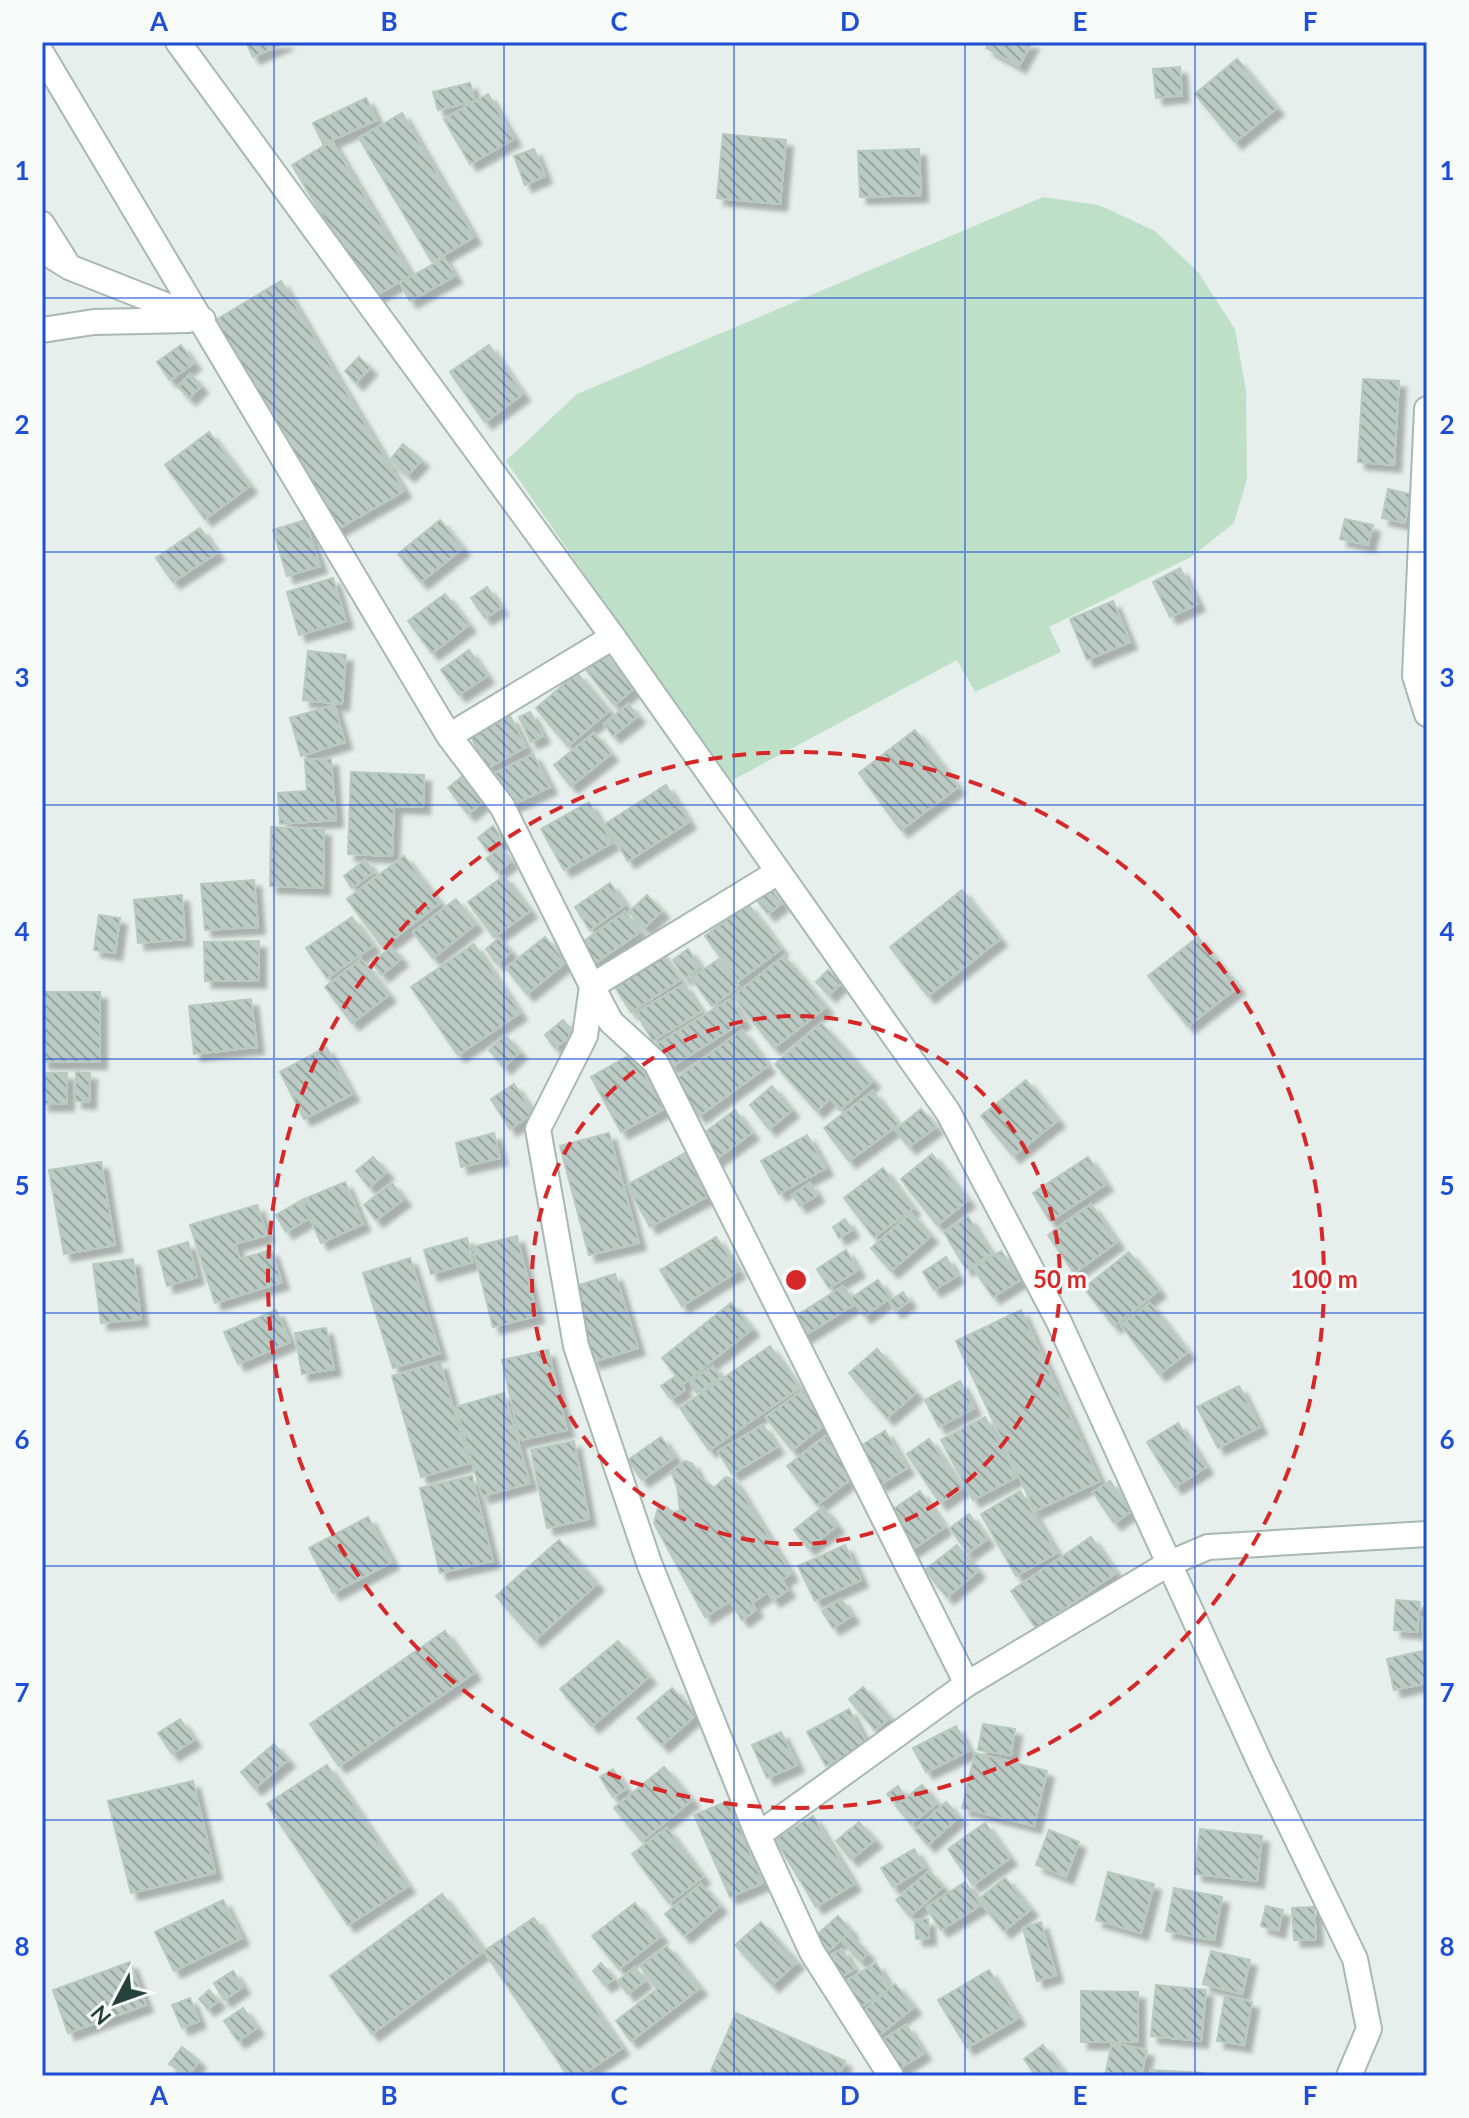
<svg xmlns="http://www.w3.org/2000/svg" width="1469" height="2118" viewBox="0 0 1469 2118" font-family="Lato,sans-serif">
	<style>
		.garden { fill: #bfe0c8 }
		.building { fill: url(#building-back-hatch); stroke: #b8c9c2; stroke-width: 2; filter: url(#shadow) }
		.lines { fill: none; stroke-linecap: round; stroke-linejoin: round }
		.street-casing { stroke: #a8b8b2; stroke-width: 28 }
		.street { stroke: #fff; stroke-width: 24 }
		.grid { fill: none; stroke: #1d4ed8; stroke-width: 2; stroke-opacity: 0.55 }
		.ring { fill: none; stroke: #d62828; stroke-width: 4; stroke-dasharray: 14 10 }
		.centre { fill: #d62828; stroke: #f7fbf9; stroke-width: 4 }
		.ring-label { font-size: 24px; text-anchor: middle; font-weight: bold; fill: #d62828; stroke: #f7fbf9; stroke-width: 6; stroke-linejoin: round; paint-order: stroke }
		.neatline { fill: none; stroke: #1d4ed8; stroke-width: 3 }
		.grid-label { font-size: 26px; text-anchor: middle; font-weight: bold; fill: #1d4ed8 }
	</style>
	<defs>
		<pattern id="building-back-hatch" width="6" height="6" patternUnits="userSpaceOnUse" patternTransform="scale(2)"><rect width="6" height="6" fill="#bbcac4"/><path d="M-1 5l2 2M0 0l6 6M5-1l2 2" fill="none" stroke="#98a6a0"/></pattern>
		<filter id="shadow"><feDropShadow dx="7" dy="7" stdDeviation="2" flood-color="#0004"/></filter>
	</defs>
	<rect width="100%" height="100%" fill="#e6efeb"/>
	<path class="garden" d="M1043,197L1099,205L1155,231L1198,272L1235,329L1246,390L1247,479L1234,523L1191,557L1049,627L1061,652L975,692L957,660L729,782L506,461L577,394Z"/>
	<path class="building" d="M246,42H287L253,57Z
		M990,42H1032L1019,66L986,48Z
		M1237,59L1277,108L1235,142L1195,94Z
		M1180,67L1182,95L1156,98L1153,69Z
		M470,83L475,101L438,110L433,92Z
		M488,94L514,139L470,164L444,119Z
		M366,98L377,120L323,144L313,123Z
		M402,113L474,237L432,262L359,138Z
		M723,134L786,140L780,204L717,198Z
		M332,141L411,275L372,298L292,165Z
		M534,149L545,176L525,185L514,156Z
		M919,149L921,195L860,197L858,151Z
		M444,258L455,276L410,301L400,283Z
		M281,281L404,491L331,533L209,324Z
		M181,345L194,363L170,380L157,362Z
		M489,345L523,394L485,422L450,372Z
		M359,357L370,368L356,383L345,371Z
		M190,374L201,386L189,398L178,387Z
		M1363,379L1399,381L1394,465L1358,462Z
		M209,432L250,486L205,519L165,465Z
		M403,444L422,460L408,475L390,460Z
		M1388,489L1410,494L1405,523L1382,518Z
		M1345,519L1373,525L1368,545L1340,539Z
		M305,520L320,566L287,576L273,530Z
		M440,520L463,548L421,582L398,554Z
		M200,528L217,553L173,582L156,558Z
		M1180,568L1198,604L1170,617L1153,582Z
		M333,578L346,621L299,635L287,592Z
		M487,587L501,608L485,618L471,598Z
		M445,594L469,625L432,653L408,621Z
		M1113,601L1130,642L1087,660L1070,619Z
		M469,650L487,676L459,695L441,670Z
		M308,651L346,655L342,704L303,700Z
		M603,651L633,689L614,705L583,666Z
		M577,673L609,711L568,746L536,708Z
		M628,704L638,716L613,736L604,724Z
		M334,705L345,742L301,756L290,718Z
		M530,712L543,736L531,742L519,717Z
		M510,716L526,747L487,768L471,737Z
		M915,730L958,787L901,830L859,773Z
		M594,733L611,754L571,786L554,765Z
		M533,754L550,787L510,806L493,774Z
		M331,759L336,820L280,824L278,793L307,791L305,760Z
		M351,772L424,775L423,807L394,806L392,856L348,854Z
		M465,774L486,799L468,814L448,788Z
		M666,785L689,822L628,861L605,824Z
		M589,802L612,843L564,870L541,829Z
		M493,826L503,840L488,851L478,838Z
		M271,827L324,829L323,888L270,886Z
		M500,848L511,861L497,872L486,859Z
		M404,856L440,903L383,947L347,899Z
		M365,860L374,872L352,888L344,876Z
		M504,876L530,911L494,937L468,902Z
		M254,880L258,927L205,930L201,884Z
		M610,883L625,905L590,930L575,907Z
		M769,886L782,903L768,914L755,898Z
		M962,890L1000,939L928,996L890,947Z
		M182,895L185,939L138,943L134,900Z
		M647,895L662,911L644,928L629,912Z
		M456,899L476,924L433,958L413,932Z
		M748,904L781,949L738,981L705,936Z
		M625,912L640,932L591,966L577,946Z
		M99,915L120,918L115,953L94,950Z
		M352,917L373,946L327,978L306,948Z
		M545,937L566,962L527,994L506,968Z
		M1198,937L1238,987L1188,1026L1148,976Z
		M499,938L511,952L497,964L486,949Z
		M259,941V981H205L204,942Z
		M474,944L520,1013L458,1055L411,987Z
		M391,947L401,959L382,975L372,963Z
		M688,949L700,967L685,978L673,960Z
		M659,950L680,980L631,1012L612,982Z
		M784,956L826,1007L774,1048L733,996Z
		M361,959L389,995L352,1023L325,987Z
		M719,959L739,986L712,1006L691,978Z
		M828,970L841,983L829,995L816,982Z
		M684,984L701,1012L653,1041L636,1013Z
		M42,992H100V1062H42Z
		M251,999L257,1047L194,1054L189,1006Z
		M730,999L744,1021L671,1067L657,1044Z
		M563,1020L574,1033L555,1048L545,1035Z
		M821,1023L873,1081L840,1110L830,1098L817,1111L775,1064Z
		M742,1030L768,1066L699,1116L673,1081Z
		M505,1035L520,1052L504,1067L489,1050Z
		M326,1047L352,1094L304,1119L280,1072Z
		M633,1053L664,1109L621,1132L591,1077Z
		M76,1072L90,1073L89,1102L75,1101Z
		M42,1073H67V1104H42Z
		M1026,1080L1058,1120L1013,1156L981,1116Z
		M514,1084L533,1113L510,1129L491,1099Z
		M772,1086L792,1110L769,1129L750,1105Z
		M873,1091L898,1125L849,1161L824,1128Z
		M921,1109L936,1127L909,1147L895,1130Z
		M735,1110L752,1133L712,1162L696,1139Z
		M494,1133L500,1158L461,1167L456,1143Z
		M609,1133L639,1243L589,1255L560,1146Z
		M807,1135L826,1168L779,1194L761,1161Z
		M685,1153L708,1196L650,1227L627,1185Z
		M932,1154L968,1200L937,1225L901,1179Z
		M373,1157L387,1172L369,1187L356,1171Z
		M1088,1157L1106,1184L1050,1221L1033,1193Z
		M101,1162L115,1245L64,1254L49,1170Z
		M883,1168L913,1208L874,1237L844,1198Z
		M345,1182L363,1224L321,1243L302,1200Z
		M392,1183L404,1199L376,1220L364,1205Z
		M810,1183L817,1195L800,1206L792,1195Z
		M300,1201L310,1218L286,1232L276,1215Z
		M1091,1204L1117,1242L1074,1273L1048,1235Z
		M257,1205L267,1235L235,1244L240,1259L271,1250L282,1282L215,1303L190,1225Z
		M911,1213L931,1236L891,1271L871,1248Z
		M968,1217L991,1254L966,1269L944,1232Z
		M845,1219L852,1230L839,1238L833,1227Z
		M517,1236L537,1316L493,1327L473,1247Z
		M716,1237L738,1271L682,1306L660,1270Z
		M467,1238L473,1262L431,1274L424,1250Z
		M188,1242L197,1277L167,1286L158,1251Z
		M846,1250L858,1270L829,1288L817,1269Z
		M1001,1251L1020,1280L993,1297L973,1268Z
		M1129,1252L1159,1290L1114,1326L1084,1288Z
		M946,1257L957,1276L934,1290L923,1272Z
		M410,1258L440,1353L393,1368L363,1273Z
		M133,1259L141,1319L101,1323L93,1264Z
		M615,1274L638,1348L592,1362L570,1288Z
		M878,1280L890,1298L864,1316L851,1298Z
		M843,1286L855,1304L796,1341L785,1323Z
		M903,1292L909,1301L895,1311L889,1301Z
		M731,1303L752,1329L683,1384L662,1358Z
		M1150,1303L1188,1352L1159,1374L1121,1325Z
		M276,1310L290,1342L238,1364L224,1332Z
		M1021,1310L1100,1481L1035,1511L956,1341Z
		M326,1328L334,1369L302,1374L295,1333Z
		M770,1346L799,1388L709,1450L680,1408Z
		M877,1349L916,1393L887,1418L849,1373Z
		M548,1350L567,1430L520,1440L502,1360Z
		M440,1362L469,1463L421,1477L392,1376Z
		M713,1366L720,1377L697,1393L690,1382Z
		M676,1376L685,1390L671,1399L661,1386Z
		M960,1381L974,1408L939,1427L925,1400Z
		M1239,1386L1260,1427L1218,1448L1197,1407Z
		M803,1390L828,1422L792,1450L766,1417Z
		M504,1393L530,1483L482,1496L456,1407Z
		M985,1417L1017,1477L973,1500L941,1440Z
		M1178,1423L1206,1467L1175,1487L1147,1442Z
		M763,1425L777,1447L732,1474L718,1451Z
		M885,1431L907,1468L879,1485L857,1448Z
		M826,1436L856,1475L817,1505L787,1466Z
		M661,1437L675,1457L642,1480L628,1460Z
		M929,1439L962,1488L940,1503L907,1454Z
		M574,1441L589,1519L547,1528L531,1450Z
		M685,1461L692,1463L699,1477L714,1488L726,1477L734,1480L791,1574L782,1580L788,1590L773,1600L768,1592L752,1603L756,1610L742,1620L730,1601L705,1617L654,1523L658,1508L665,1506L674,1513L680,1510L677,1486L671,1472Z
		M472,1476L493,1561L440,1573L420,1488Z
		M1110,1481L1130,1512L1114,1523L1093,1492Z
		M920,1491L945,1527L910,1551L886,1514Z
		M1020,1491L1057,1553L1016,1576L981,1514Z
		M823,1507L837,1526L808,1548L794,1530Z
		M969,1514L987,1539L968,1553L950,1528Z
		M368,1517L392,1562L333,1593L309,1548Z
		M1091,1537L1116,1573L1036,1628L1011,1591Z
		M559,1540L597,1584L535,1640L496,1596Z
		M845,1545L861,1580L815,1601L798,1566Z
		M957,1545L978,1571L947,1597L925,1570Z
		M841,1599L852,1616L833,1628L822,1611Z
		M1396,1600L1420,1602L1417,1632L1394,1630Z
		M1422,1617H1427V1649H1424Z
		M445,1631L474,1673L339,1766L310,1724Z
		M618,1641L649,1677L592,1726L560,1689Z
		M1427,1650V1683L1394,1690L1387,1659Z
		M863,1687L890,1718L875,1730L849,1699Z
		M672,1688L696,1715L662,1745L637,1718Z
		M849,1709L867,1744L826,1766L807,1732Z
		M180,1719L194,1740L172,1754L158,1733Z
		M983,1724L1015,1729L1011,1755L978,1750Z
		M956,1726L969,1751L926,1772L913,1748Z
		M781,1732L797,1765L767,1778L752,1745Z
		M274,1744L288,1760L255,1788L241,1772Z
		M975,1753L1047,1771L1034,1826L962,1808Z
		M327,1765L408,1886L348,1925L267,1804Z
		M664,1767L692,1800L642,1841L614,1808Z
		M613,1769L626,1789L613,1797L600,1777Z
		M193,1781L215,1873L131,1893L108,1801Z
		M922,1785L937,1803L911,1824L896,1806Z
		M898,1786L903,1794L893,1801L887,1794Z
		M728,1801L763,1883L730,1897L694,1815Z
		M946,1802L959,1817L928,1845L915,1830Z
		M813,1816L854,1884L816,1907L775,1839Z
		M859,1822L875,1840L851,1859L836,1841Z
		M985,1823L1010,1858L973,1885L948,1849Z
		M667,1828L703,1877L669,1903L632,1854Z
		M1200,1829L1262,1836L1257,1881L1195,1874Z
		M1049,1830L1079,1842L1066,1877L1036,1865Z
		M914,1849L925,1867L893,1887L881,1868Z
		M929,1871L943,1887L910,1916L896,1900Z
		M1108,1872L1154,1884L1141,1933L1096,1920Z
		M1005,1878L1031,1909L1004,1931L978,1900Z
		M965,1882L981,1905L941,1930L926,1907Z
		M701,1884L720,1906L684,1936L665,1914Z
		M1174,1888L1222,1897L1214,1940L1166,1931Z
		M442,1894L484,1951L372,2034L330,1976Z
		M223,1900L242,1938L174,1971L155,1932Z
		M635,1903L661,1936L619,1969L592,1936Z
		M1266,1906L1283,1910L1278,1931L1261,1926Z
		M1314,1907L1316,1939L1294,1940L1292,1908Z
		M838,1916L851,1931L825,1954L812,1939Z
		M534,1918L622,2048L580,2076H568L484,1951Z
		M928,1919L929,1938L916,1939L915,1920Z
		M761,1922L797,1962L772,1985L735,1945Z
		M1041,1922L1056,1975L1037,1981L1023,1928Z
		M849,1933L868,1954L860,1961L841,1940Z
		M667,1946L700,1988L631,2041L616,2021L657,1989L640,1966Z
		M842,1949L854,1969L839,1978L827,1957Z
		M1211,1951L1250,1960L1242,1994L1203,1984Z
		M130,1962L146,2005L68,2033L53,1990Z
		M601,1963L614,1979L605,1985L593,1971Z
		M876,1963L891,1988L853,2011L838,1986Z
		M635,1967L645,1981L628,1994L618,1981Z
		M989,1970L1018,2018L967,2048L938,2000Z
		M233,1971L243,1987L224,2000L214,1983Z
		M895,1984L914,2007L877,2037L859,2015Z
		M1156,1985L1206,1990L1201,2041L1151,2036Z
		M209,1990L218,2001L208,2009L199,1999Z
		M1081,1991L1138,1992V2042H1081Z
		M1225,1996L1252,2002L1244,2045L1217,2041Z
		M190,1998L199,2021L182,2028L172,2005Z
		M243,2008L257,2028L238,2041L224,2021Z
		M736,2013L845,2061L839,2076H722L711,2071Z
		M906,2025L924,2053L894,2072L876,2044Z
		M1112,2043L1147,2050L1141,2076H1105Z
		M1043,2045L1066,2076H1036L1024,2059Z
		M182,2047L199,2061L188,2076L169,2064Z
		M1150,2070L1205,2073V2076H1150Z"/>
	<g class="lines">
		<defs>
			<path id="street" d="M178,42L613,637L948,1112L1059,1322L1261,1765L1355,1959L1369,2029L1349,2076
				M42,54L449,736L502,806L592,986L585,1036L538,1129L576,1346L649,1563L758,1835L812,1952L891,2076
				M42,224L66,262
				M42,250L69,267L203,320
				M42,330L94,322L188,320
				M1427,409L1415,676L1427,714
				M449,736L613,637
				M967,1684L1168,1564L1208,1547L1427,1534
				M758,1835L967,1684L656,1063L611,1022L592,986L778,872"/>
		</defs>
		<use href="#street" class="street-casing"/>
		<use href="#street" class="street"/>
	</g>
	<path class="grid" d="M274,42V2076M504,42V2076M734,42V2076M965,42V2076M1195,42V2076M42,298H1427M42,552H1427M42,805H1427M42,1059H1427M42,1313H1427M42,1566H1427M42,1820H1427"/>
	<g class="ring">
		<circle cx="796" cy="1280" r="264"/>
		<circle cx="796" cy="1280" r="528"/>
	</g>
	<circle cx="796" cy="1280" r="12" class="centre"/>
	<g class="ring-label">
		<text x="1060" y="1288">50 m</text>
		<text x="1324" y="1288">100 m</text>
	</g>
	<rect width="1469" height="2118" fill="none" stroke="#f7fbf9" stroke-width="88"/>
	<g transform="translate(116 2002) rotate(229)" stroke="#f7fbf9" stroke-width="6" paint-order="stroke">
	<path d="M0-6L14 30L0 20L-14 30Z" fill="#24423a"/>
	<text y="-12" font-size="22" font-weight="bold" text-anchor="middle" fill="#24423a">N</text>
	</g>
	<rect x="44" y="44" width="1381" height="2030" class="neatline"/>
	<g class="grid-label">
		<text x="159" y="31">A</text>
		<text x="389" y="31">B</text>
		<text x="619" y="31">C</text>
		<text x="850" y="31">D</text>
		<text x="1080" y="31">E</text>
		<text x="1310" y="31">F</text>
		<text x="22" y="180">1</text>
		<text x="1447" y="180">1</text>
		<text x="22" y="434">2</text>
		<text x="1447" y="434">2</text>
		<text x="22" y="687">3</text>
		<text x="1447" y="687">3</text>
		<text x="22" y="941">4</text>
		<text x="1447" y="941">4</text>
		<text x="22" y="1195">5</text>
		<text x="1447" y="1195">5</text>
		<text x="22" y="1449">6</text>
		<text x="1447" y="1449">6</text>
		<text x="22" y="1702">7</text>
		<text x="1447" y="1702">7</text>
		<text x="22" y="1956">8</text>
		<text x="1447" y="1956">8</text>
		<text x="159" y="2105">A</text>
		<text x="389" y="2105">B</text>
		<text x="619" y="2105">C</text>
		<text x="850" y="2105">D</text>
		<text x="1080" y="2105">E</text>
		<text x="1310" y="2105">F</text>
	</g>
</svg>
